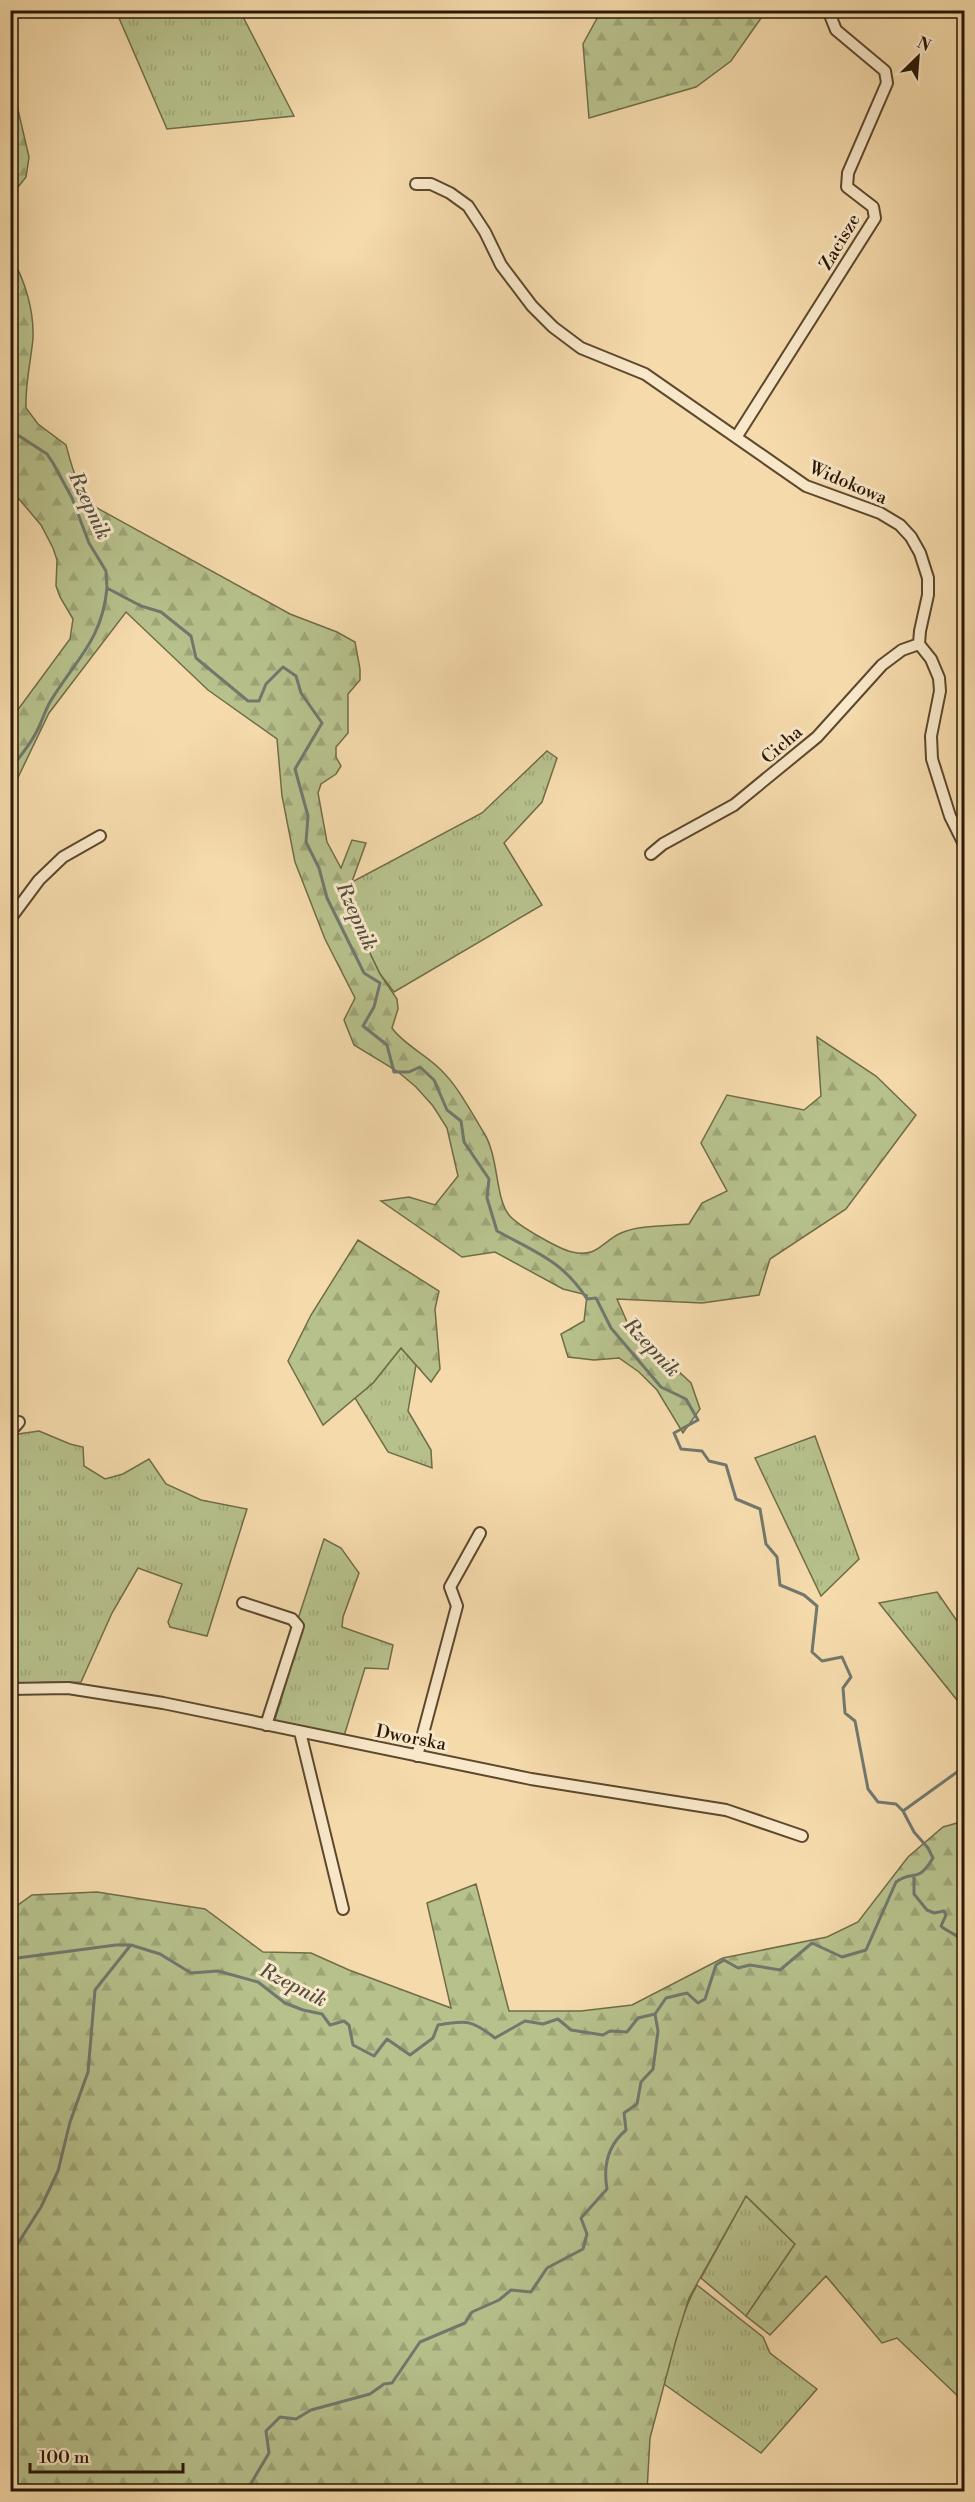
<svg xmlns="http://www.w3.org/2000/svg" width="975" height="2502" viewBox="0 0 975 2502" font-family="'Libre Bodoni',serif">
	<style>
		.grass { fill: url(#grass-tufts); stroke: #706c48; stroke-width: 1.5 }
		.forest { fill: url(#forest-firs); stroke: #706c48; stroke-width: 1.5 }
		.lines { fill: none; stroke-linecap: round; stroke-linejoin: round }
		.stream { stroke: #71786e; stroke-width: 3 }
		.street-casing { stroke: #5c482e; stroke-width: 14 }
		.street { stroke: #f8e7c8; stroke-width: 10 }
		.labels { text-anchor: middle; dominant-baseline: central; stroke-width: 6; stroke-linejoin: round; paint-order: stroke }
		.street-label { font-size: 18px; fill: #291704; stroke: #f8e7c8 }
		.water-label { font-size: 20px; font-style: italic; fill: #534f42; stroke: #f8e7c8 }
	</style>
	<defs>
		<pattern id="grass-tufts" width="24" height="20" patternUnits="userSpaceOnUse" patternTransform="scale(1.5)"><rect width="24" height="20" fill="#b7c18c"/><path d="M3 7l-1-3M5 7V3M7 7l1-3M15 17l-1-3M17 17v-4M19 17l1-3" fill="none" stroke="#9da577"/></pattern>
		<pattern id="forest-firs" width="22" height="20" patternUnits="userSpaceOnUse" patternTransform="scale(1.5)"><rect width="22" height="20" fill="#b7c18c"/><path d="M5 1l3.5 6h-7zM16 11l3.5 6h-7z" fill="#9da577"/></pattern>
	</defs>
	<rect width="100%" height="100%" fill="#f5daab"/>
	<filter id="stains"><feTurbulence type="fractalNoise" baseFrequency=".00333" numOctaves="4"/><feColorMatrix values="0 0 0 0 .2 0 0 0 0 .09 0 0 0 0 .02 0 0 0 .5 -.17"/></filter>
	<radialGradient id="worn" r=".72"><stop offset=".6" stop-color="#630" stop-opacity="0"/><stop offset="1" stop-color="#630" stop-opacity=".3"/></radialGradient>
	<path class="grass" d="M116,11H240L294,116L167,129Z
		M547,751L557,758L542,802L504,843L542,905L394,992L380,974L366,945L350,887L352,882L482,813Z
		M401,1348L416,1365L408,1411L431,1450L432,1468L388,1452L355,1398L373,1383Z
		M39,1431L70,1444L83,1447L84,1466L105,1479L123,1474L149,1459L166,1484L201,1500L247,1509L207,1636L170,1627L168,1622L182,1584L138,1568L112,1613L81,1682L11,1683V1438L18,1434Z
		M815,1436L859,1559L821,1596L755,1458Z
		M324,1539L341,1548L359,1573L343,1617L342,1627L393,1645L388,1669L365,1668L344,1736L274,1723L303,1627L298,1619Z
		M937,1592L964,1631V1704L961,1705L879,1603Z
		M746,2196L795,2244L746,2316L701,2278Z
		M697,2285L763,2337L770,2353L817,2389L761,2453L664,2384C673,2351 680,2315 697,2285Z"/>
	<path class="forest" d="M601,11V10L766,11L731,61L696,87L589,118L583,44Z
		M11,56L15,97L29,157L26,177L14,192L11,207Z
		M11,257C25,280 34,310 33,338C31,361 25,384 26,408L38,424L66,445C74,475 76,484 97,508L290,614L337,632L355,642L360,669V680L348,694V733L336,747V757L341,766L336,774L321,784L318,793L327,842L341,868L352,840L366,843L350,887L366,945L380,974L397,999L398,1009L392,1028C402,1043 426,1055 440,1069C458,1086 471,1112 484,1133C499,1157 495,1198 509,1215C518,1226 559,1249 572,1252C598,1258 601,1242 621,1233C638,1225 669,1226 689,1224L702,1203L727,1191L701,1143L727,1095L804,1110L821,1096L817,1037L876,1076L916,1115L846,1209L770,1259L759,1295L702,1303L617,1299L628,1324L691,1383L700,1409L683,1433L657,1390L639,1372L619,1358L594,1360L568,1357L561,1334L584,1321L587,1295L563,1289L495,1252L462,1257L381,1201L409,1197L435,1205L458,1176L447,1128L433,1106L416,1087L397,1071L354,1045L344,1020L355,998L325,939L295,862L282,796L277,739L208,690L126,612L49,713L11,792V719L70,639L73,619L60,597L56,586L57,560L53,548L41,525L19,499L11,505Z
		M358,1240L439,1291L435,1309L440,1369L431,1382L401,1348L373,1383L323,1425L288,1361L311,1315Z
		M964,1821V2402L897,2338L882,2343L826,2276L770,2335L746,2316L795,2244L746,2196L689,2298L676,2340L650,2438L647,2491H11V1910L32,1895L97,1892L205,1909L263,1952L311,1953L349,1970L451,2008L427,1903L476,1884L509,2011H581L632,2005L723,1958L827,1937L858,1922L908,1857L943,1827Z"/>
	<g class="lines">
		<path class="stream" d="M10,426L13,432L47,454L53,463L72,498L89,543L106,571L107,588L141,606L161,612L191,636L196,658L248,701H259L266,684L283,667L296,676L301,693L322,723L295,769L308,816L306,842L319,868L327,898L364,973L380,983L374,1007L363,1026L387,1045L394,1072H409L420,1067L434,1080L447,1110L461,1121L464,1142L489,1179L487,1198L497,1231C535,1252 563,1261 587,1299L596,1298L611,1328L661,1387L686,1399L698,1420L674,1433L681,1449L702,1451L709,1461L726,1465L736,1499L760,1509L766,1544L777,1557L780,1585L804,1595L817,1606L812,1652L822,1661L842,1657L851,1677L843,1688L845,1713L855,1721L868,1789L878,1802L896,1804L903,1811L914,1832L928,1848L933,1858C917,1885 913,1869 896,1882L866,1950L842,1957L812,1943L780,1970L750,1965L738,1968L724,1960L716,1965L705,1999L698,2003L687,1993L666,1998L655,2014L638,2018L627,2032L610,2031L603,2035L571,2030L558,2019L543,2024L525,2021L495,2038C472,2020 467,2020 438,2025L433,2038L410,2055L387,2039L374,2056L353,2045L349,2025L344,2021L330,2025L322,2014L303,2010L285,2003L258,1982L218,1971L191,1973L160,1954L131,1945H116L10,1959
			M10,769C20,757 30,745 37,731C42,721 45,711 50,702C75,660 102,641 107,588
			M903,1811L964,1767
			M914,1877V1894L927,1910L934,1913L944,1911L946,1915L941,1926C946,1931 954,1933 959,1938L964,1937
			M10,2256L41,2207L58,2171L70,2122L88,2072L95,1990L130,1946
			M225,2492L226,2489L250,2485L269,2453L266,2431L280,2417L296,2419L311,2410L370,2394L384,2384L392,2383L420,2342L465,2323L472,2312L499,2300L511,2290L531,2292L547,2268L583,2249L587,2234L581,2218L607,2189C603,2166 607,2146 626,2130L624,2113L637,2104L641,2082L653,2069L658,2031L655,2014"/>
		<defs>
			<path id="street" d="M416,184H431L450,193L468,206L485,232L501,265L532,306L553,327L581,348L645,374L806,486L880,513L900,525L911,537L920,553L928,578V595L920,631L919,644L931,659L939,678L940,691L931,736L932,759L950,816L964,844
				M737,436L875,218L873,207L847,187L848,173L887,83L885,71L836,30L828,10
				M651,854L663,844L734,805L817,737L882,665L902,650L919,644
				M10,919L39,880L63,857L100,836
				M10,1432L19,1422
				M243,1603L292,1619L298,1626L266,1725
				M10,1689L68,1688L163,1703L531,1779L726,1810L802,1836
				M300,1732L343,1909
				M417,1756L457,1606L450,1587L480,1533"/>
		</defs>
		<use href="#street" class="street-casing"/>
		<use href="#street" class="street"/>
	</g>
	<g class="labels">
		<g class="street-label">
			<text transform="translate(840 242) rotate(-59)">Zacisze</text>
			<text transform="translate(848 483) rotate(23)">Widokowa</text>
			<text transform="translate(782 745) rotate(-41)">Cicha</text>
			<text transform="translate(411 1738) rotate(11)">Dworska</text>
		</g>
		<g class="water-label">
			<text transform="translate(89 506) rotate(65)">Rzepnik</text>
			<text transform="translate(356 917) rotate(66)">Rzepnik</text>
			<text transform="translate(651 1348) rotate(47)">Rzepnik</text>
			<text transform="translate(293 1986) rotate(27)">Rzepnik</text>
		</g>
	</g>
	<rect width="975" height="2502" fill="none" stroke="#f5daab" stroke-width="36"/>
	<rect x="12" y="12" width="951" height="2478" fill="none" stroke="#291704" stroke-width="3"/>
	<rect x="18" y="18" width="939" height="2466" fill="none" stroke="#291704" stroke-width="1.5"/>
	<g transform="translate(918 57) rotate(25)" stroke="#f8e7c8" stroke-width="4.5" paint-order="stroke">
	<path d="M0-4.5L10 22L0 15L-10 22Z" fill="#291704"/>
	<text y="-9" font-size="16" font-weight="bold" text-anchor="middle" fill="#291704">N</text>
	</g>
	<path d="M30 2463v9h153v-9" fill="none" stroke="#291704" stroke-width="3"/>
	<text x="39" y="2463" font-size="18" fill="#291704" stroke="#f8e7c8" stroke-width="4.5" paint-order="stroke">100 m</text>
	<rect width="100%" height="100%" filter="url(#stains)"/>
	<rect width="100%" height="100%" fill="url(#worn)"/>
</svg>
